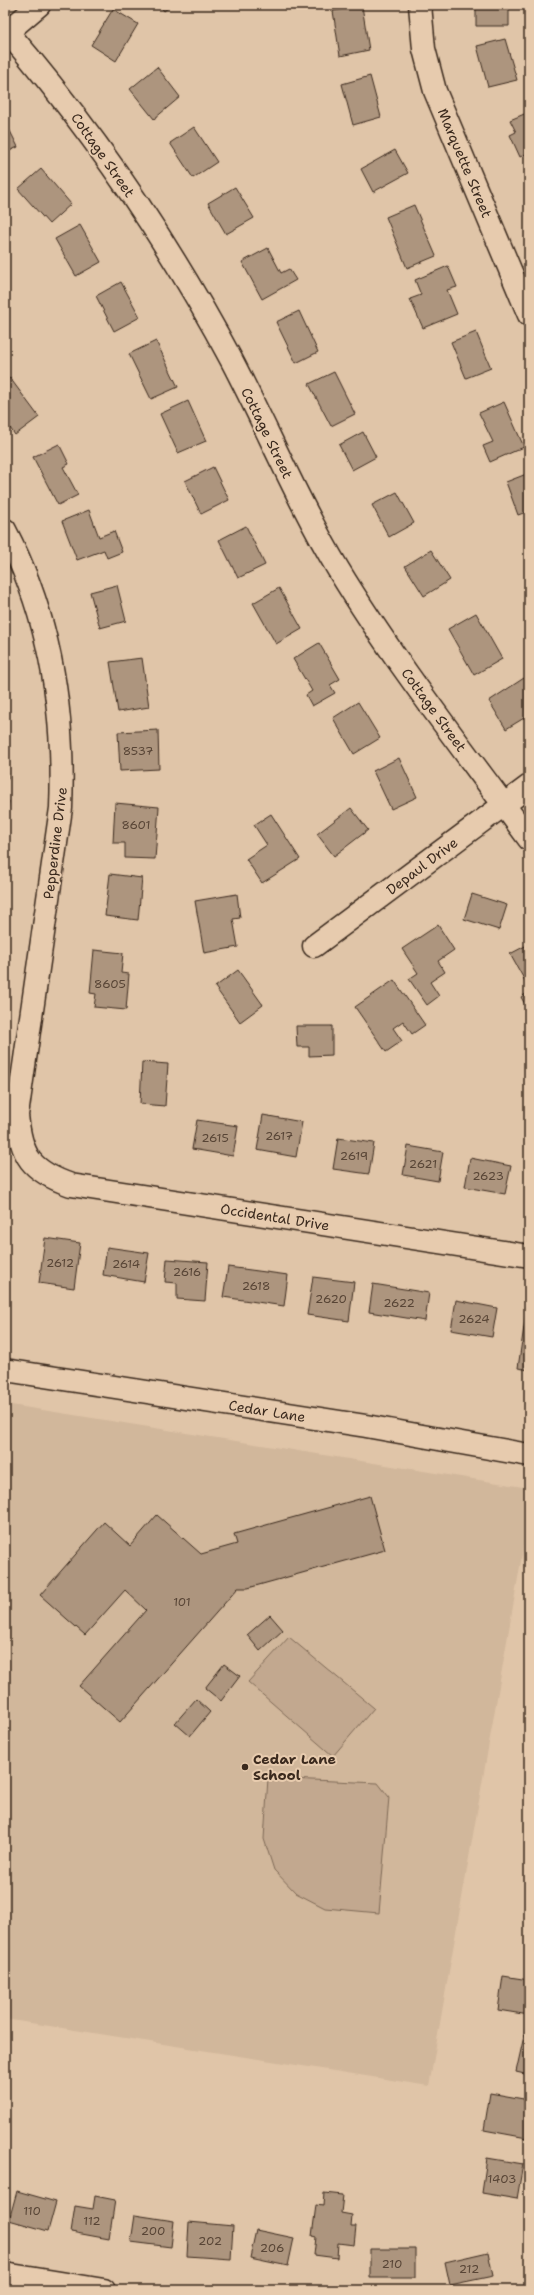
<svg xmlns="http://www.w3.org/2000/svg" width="534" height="2295" viewBox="0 0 534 2295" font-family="'Shantell Sans',sans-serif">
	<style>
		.built { fill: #d1b79b }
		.green { fill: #c2a88f; stroke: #7e6956 }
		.building { fill: #ad957e; stroke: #3b2a1e }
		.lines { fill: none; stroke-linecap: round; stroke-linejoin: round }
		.minor-casing { stroke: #3b2a1e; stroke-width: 25 }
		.major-casing { stroke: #3b2a1e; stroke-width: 25 }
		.minor { stroke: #e7cbae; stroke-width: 22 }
		.major { stroke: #e7cbae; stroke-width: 22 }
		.poi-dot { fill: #3b2a1e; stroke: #e7cbae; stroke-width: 1.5 }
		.labels { text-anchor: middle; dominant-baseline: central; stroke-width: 4; stroke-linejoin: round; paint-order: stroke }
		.number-label { font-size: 12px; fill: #584536 }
		.street-label { font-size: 14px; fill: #3b2a1e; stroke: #e7cbae }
		.poi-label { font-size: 14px; font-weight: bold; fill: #3b2a1e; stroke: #e7cbae; text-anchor: start }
	</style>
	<rect width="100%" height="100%" fill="#e0c5a8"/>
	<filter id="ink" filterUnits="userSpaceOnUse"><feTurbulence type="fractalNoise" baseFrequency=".025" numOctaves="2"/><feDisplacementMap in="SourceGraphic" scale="8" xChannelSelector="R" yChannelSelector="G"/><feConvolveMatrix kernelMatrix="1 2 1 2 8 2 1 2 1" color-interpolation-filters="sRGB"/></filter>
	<g filter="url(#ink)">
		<path class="built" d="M5,1404L529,1488V1515L429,2086L5,2019Z"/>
		<path class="green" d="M289,1637L374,1708L333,1756L248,1682Z
			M268,1778L378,1783L389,1797L379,1913L325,1908L296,1893L274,1870L264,1839Z"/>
		<path class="building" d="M159,5H172L164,11Z
			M476,5H509V26H476Z
			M362,6L369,50L340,56L333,11Z
			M113,9L138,24L116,61L91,45Z
			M505,39L517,80L488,87L477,46Z
			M157,67L180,97L154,119L130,89Z
			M370,76L381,117L353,125L342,84Z
			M529,112V159L528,160L526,154L520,157L510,135L516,132L510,120Z
			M5,121L18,147L5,153Z
			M194,127L217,162L193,178L170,143Z
			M395,150L408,173L373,192L361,169Z
			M41,169L71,204L49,224L18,189Z
			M235,187L254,218L226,234L208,203Z
			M414,205L436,256L407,268L386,217Z
			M80,225L101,262L76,276L55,239Z
			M268,248L281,273L289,269L296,280L262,299L242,262Z
			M448,266L457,287L447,290L457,314L423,328L410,299L421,295L415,280Z
			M121,282L140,317L114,331L96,296Z
			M299,311L318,352L296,363L276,322Z
			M476,332L491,368L466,378L451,342Z
			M156,341L178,387L151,399L129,354Z
			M334,372L355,414L331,426L309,384Z
			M10,378L39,417L15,435L5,421V381Z
			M188,401L206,441L178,453L160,414Z
			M504,402L524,447L490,462L483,446L493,442L479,413Z
			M363,432L376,457L352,470L339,445Z
			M59,444L69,464L63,467L78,495L58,505L33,457Z
			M213,467L229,500L201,514L185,481Z
			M529,473V511L518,515L506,482Z
			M397,492L414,523L389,537L372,505Z
			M89,510L99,537L114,531L122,552L107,558L104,550L77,560L62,521Z
			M246,526L265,565L238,578L219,540Z
			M431,550L450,580L424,596L405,566Z
			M117,585L126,621L100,628L90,592Z
			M279,588L302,629L276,644L253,603Z
			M476,613L502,659L474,675L448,629Z
			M319,643L340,679L330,685L335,693L312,706L306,695L312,691L293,659Z
			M142,658L149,707L118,712L110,662Z
			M524,678L527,682L529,681V715L506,729L489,701Z
			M358,702L380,738L354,754L333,718Z
			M158,730L159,769L120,771L118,732Z
			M5,731H7L8,779H5Z
			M399,758L417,797L391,809L373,771Z
			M5,801H9L5,832Z
			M115,803L159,807L155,859L125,858V843H113Z
			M351,808L368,830L334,856L317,834Z
			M271,814L300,859L262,883L246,859L267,845L254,825Z
			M110,874L142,878L138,920L105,916Z
			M237,894L240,918L233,919L238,947L204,953L195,901Z
			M472,894L507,905L499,930L464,919Z
			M438,925L454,950L438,961L445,972L430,982L439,996L427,1005L409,979L418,973L402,949Z
			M529,944V988L510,954Z
			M94,950L123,953L121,973L129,974L126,1010L94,1007L96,994L90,993Z
			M238,970L263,1005L240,1022L215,987Z
			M394,980L425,1025L412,1034L403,1021L393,1028L402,1041L386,1052L355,1007Z
			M529,992V1007L527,1008L521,997Z
			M296,1026H332V1055L309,1056V1047H297Z
			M142,1062L168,1064L165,1106L140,1104Z
			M263,1115L302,1122L296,1157L257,1150Z
			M197,1120L238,1126L233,1156L192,1149Z
			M338,1138L374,1143L369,1174L333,1169Z
			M408,1146L443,1152L438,1181L403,1175Z
			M470,1158L511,1166L505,1194L465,1187Z
			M45,1238L80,1243L74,1288L39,1283Z
			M107,1247L149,1253L144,1282L103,1275Z
			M167,1259L208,1262L205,1301L177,1299V1283L165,1282Z
			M228,1267L288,1275L284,1306L223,1297Z
			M313,1277L354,1282L349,1321L307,1315Z
			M373,1284L429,1293L425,1321L369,1312Z
			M456,1300L497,1308L492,1337L451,1330Z
			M526,1313L529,1314V1370L518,1368Z
			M370,1496L385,1550L248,1588H238L120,1722L79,1686L146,1610L125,1590L85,1635L40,1595L104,1522L130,1546L157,1515L201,1554L237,1544L234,1534Z
			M270,1615L283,1630L260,1651L247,1635Z
			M224,1664L240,1676L221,1701L205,1688Z
			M196,1699L210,1712L190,1736L175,1723Z
			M503,1976L529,1980V2015L498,2010Z
			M526,2027L529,2028V2075L516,2072Z
			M490,2093L529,2100L527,2138L484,2130Z
			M487,2158L523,2164L517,2199L482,2193Z
			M17,2191L56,2202L48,2231L9,2220Z
			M324,2193L343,2195L341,2213L352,2215L351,2226H356L354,2245L338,2243L337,2258L314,2255L316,2237L312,2236L316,2205L323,2206Z
			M95,2196L115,2200L109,2239L71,2232L75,2206L93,2209Z
			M135,2215L174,2221L171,2247L131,2242Z
			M189,2222L233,2226L231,2259L187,2256Z
			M256,2230L294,2238L288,2266L250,2258Z
			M370,2249H415V2278H370Z
			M488,2252L493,2276L450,2285L445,2262Z"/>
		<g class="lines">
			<defs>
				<path id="minor" d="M420,5L424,49L435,91L529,315
					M5,29C93,131 169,243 232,361C268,430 298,502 338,569C395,663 464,750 529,839
					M5,34L39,5
					M5,530C50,616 65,712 61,808L17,1115C21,1157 31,1171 71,1185L529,1256
					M314,946L529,786
					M5,2274L104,2290"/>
				<path id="major" d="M5,1370L366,1426L529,1455"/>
			</defs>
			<use href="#minor" class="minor-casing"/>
			<use href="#major" class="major-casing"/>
			<use href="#minor" class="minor"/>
			<use href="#major" class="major"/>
		</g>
	</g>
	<circle class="poi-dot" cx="245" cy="1767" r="4"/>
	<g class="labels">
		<g class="number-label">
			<text x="138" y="751">8537</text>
			<text x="136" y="825">8601</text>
			<text x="110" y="984">8605</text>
			<text x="279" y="1136">2617</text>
			<text x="215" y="1138">2615</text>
			<text x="354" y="1156">2619</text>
			<text x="423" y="1164">2621</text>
			<text x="488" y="1176">2623</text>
			<text x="60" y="1263">2612</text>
			<text x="126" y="1264">2614</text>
			<text x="187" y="1272">2616</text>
			<text x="256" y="1286">2618</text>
			<text x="331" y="1299">2620</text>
			<text x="399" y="1303">2622</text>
			<text x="474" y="1319">2624</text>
			<text x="182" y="1602">101</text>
			<text x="502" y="2179">1403</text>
			<text x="32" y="2211">110</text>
			<text x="92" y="2221">112</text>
			<text x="153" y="2231">200</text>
			<text x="210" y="2241">202</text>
			<text x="272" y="2248">206</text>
			<text x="392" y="2264">210</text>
			<text x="469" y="2269">212</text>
		</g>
		<g class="street-label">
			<text transform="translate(103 155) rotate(55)">Cottage Street</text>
			<text transform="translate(465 163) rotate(67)">Marquette Street</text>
			<text transform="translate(267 433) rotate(64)">Cottage Street</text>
			<text transform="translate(434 710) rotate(54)">Cottage Street</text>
			<text transform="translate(55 843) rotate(-83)">Pepperdine Drive</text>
			<text transform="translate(422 866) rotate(-37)">Depaul Drive</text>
			<text transform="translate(275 1217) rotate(9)">Occidental Drive</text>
			<text transform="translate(267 1411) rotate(9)">Cedar Lane</text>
		</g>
		<g class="poi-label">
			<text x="253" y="1759">Cedar Lane<tspan x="253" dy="16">School</tspan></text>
		</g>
	</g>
	<rect width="534" height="2295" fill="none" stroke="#e7cbae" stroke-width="20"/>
	<rect x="10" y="10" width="514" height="2275" fill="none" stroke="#3b2a1e" stroke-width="1.5" filter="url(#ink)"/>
</svg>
